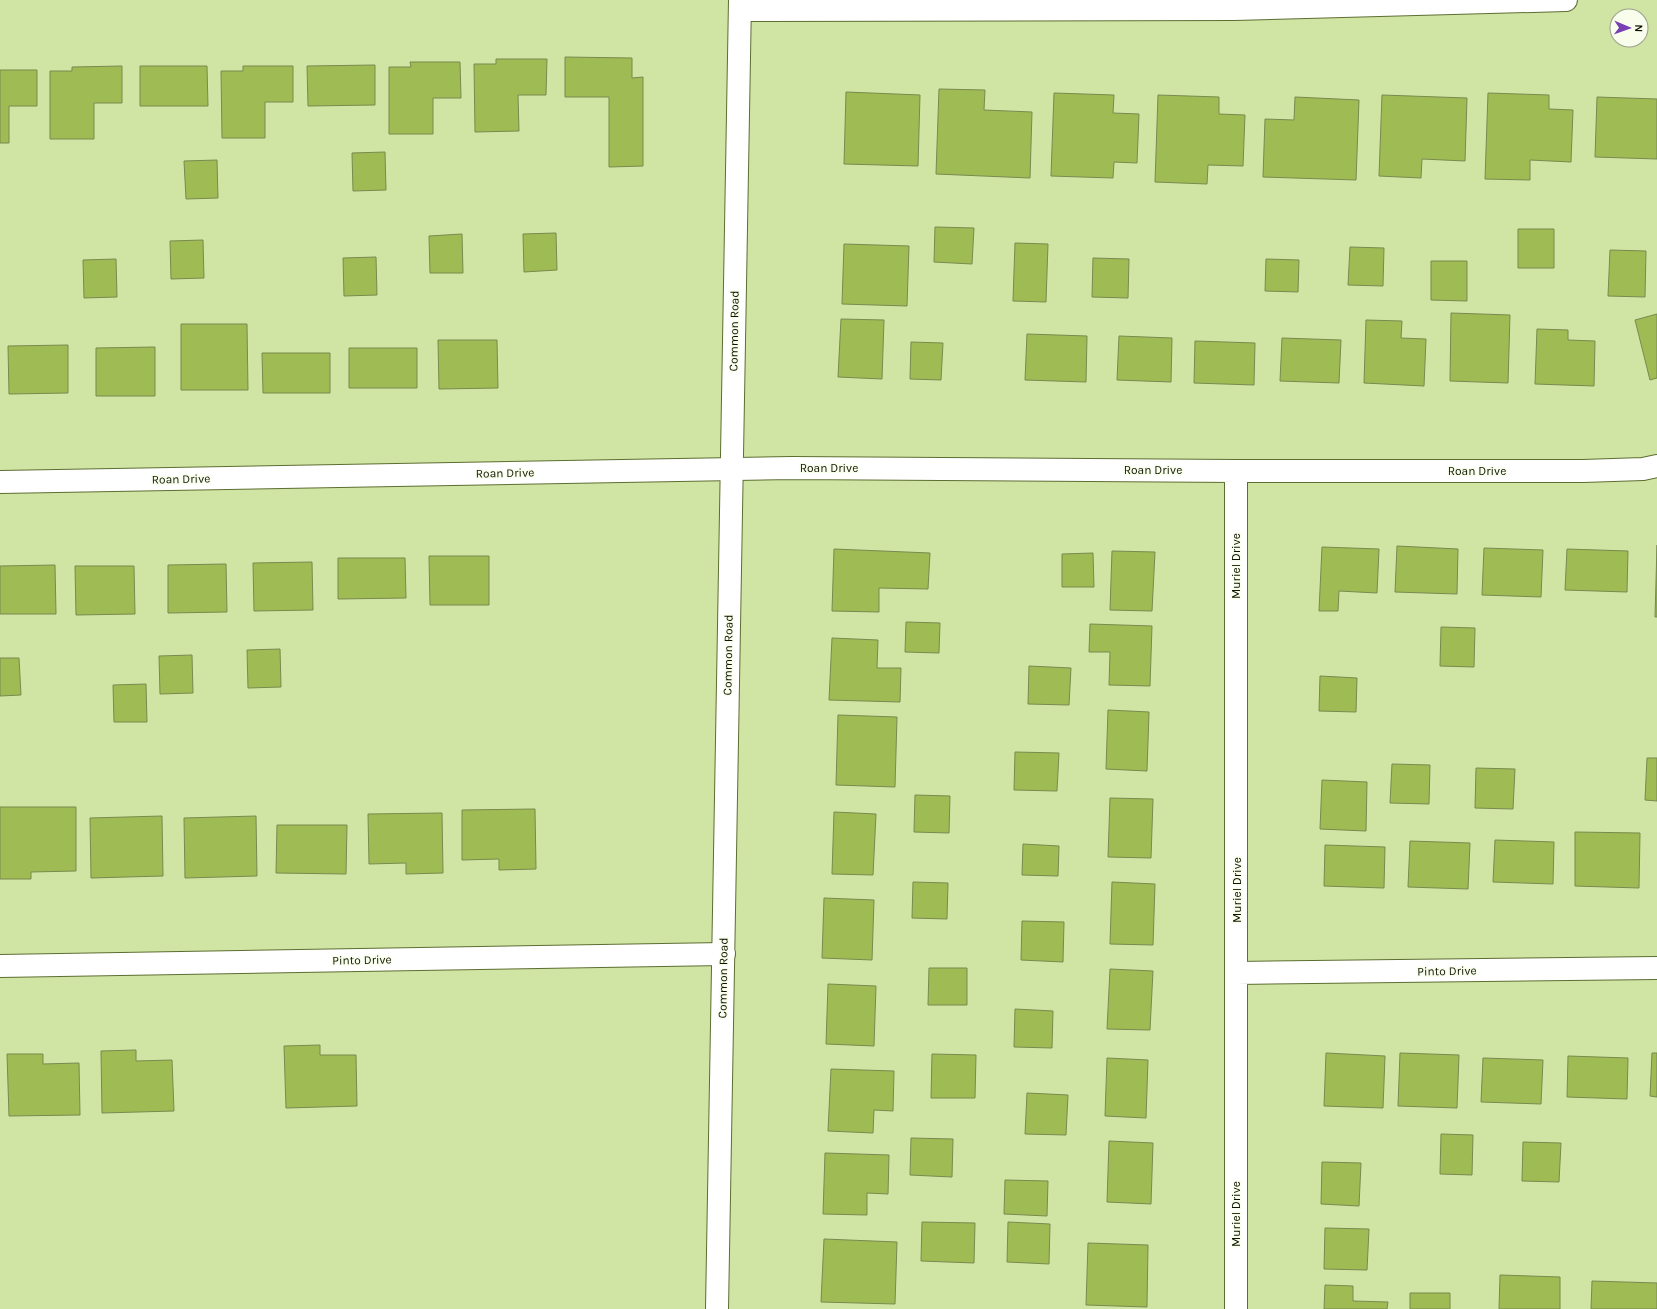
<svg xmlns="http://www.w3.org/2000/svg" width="1657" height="1309" viewBox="0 0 1657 1309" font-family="Karla,sans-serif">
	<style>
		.building { fill: #9fbc54; stroke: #788a4e }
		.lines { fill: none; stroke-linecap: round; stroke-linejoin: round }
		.street-casing { stroke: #5d6e32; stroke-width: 24 }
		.secondary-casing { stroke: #5d6e32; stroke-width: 24 }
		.street { stroke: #fff; stroke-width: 22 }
		.secondary { stroke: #fff; stroke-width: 22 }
		.labels { text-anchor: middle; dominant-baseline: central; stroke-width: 3; stroke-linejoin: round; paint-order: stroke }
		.street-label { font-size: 12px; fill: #0e1400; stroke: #f8feeb }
	</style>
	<rect width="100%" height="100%" fill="#d0e4a4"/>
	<path class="building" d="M565,57L632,58V78L643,77V166L609,167V97H565Z
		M496,59H547L546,95H518L519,131L475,132L474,64H496Z
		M410,62H460L461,98H433V134H389V67H411Z
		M375,65V105L308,106L307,66Z
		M122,66V103H94V139H50V71H72V67Z
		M140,66H207L208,106H140Z
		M243,66H293V102H265V138H222L221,71H243Z
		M0,70H37V106H9V143H0Z
		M939,89L985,90L984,110L1032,112L1030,178L936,174Z
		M846,92L920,95L918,166L844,164Z
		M1054,93L1114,95L1113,113L1139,114L1137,163L1114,162L1113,178L1051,176Z
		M1488,93L1549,95V109L1573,110L1571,162L1530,160V180L1485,179Z
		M1158,95L1219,97V114L1245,115L1243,166L1208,165L1207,184L1155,182Z
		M1382,95L1467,98L1465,161L1422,159L1421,178L1379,176Z
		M1295,97L1359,100L1356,180L1263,177L1265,119L1294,120Z
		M1597,97L1657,99V159L1595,157Z
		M385,152L386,190L353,191L352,153Z
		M217,160L218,198L186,199L184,161Z
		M935,227L974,228L972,264L934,262Z
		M1518,229H1554V268H1518Z
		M556,233L557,270L524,272L523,234Z
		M462,234L463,273H430L429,236Z
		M203,240L204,278L171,279L170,241Z
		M1015,243L1048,244L1046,302L1013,301Z
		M844,244L909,246L907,306L842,304Z
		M1350,247L1384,248L1383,286L1348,285Z
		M1610,250L1646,251L1645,297L1608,296Z
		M376,257L377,295L344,296L343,258Z
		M1093,258L1129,259L1128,298L1092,297Z
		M116,259L117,297L84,298L83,260Z
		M1266,259L1299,260L1298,292L1265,291Z
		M1431,261H1467V301L1431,300Z
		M1451,313L1510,315L1508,383L1450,381Z
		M1657,314V378L1650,380L1635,320Z
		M841,319L884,320L882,379L838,377Z
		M1366,320L1402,321L1401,338L1426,339L1424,386L1364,383Z
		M181,324H247L248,390H181Z
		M1537,329L1568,330V340L1595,341L1594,386L1535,384Z
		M1027,334L1087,336L1086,382L1025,380Z
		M1119,336L1172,338L1171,382L1117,380Z
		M1282,338L1341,340L1339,383L1280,381Z
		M438,340H497L498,388L439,389Z
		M1195,341L1255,343L1254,385L1194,383Z
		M911,342L943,343L941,380L910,379Z
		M68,345V393L9,394L8,346Z
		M155,347V396H96V348Z
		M349,348H417V388H349Z
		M262,353H330V393H263Z
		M1657,545V617H1655Z
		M1397,546L1458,549L1457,594L1395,592Z
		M1322,547L1379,549L1377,593L1339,591L1338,611H1319Z
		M1484,548L1543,550L1541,597L1482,595Z
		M834,549L930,553L928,589L879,588V612L832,611Z
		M1567,549L1628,551L1627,592L1565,590Z
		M1112,551L1155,552L1152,611L1110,610Z
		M1093,553L1094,587H1062V554Z
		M429,556H489V605H430Z
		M338,558H405L406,598L338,599Z
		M312,562L313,610L254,611L253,563Z
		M226,564L227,612L168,613V565Z
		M55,565L56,614H0V566Z
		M75,566H134L135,614L76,615Z
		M906,622L940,623L939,653L905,652Z
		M1090,624L1152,626L1150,686L1109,685L1110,652H1089Z
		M1441,627L1475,628L1474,667L1440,666Z
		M832,638L878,640L877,668H901L900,702L829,700Z
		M280,649L281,687L248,688L247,650Z
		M192,655L193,693L160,694L159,656Z
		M0,658H19L21,695L0,696Z
		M1029,666L1071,668L1069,705L1028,704Z
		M1320,676L1357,678L1356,712L1319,711Z
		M146,684L147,722H114L113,685Z
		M1108,710L1149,712L1147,771L1106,769Z
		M838,715L897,717L895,787L836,785Z
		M1015,752L1059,753L1057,791L1014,790Z
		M1647,758H1657V801L1645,800Z
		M1392,764L1430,765L1429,804L1390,803Z
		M1476,768L1515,769L1513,809L1475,808Z
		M1322,780L1367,782L1366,831L1320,829Z
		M915,795L950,796L949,833L914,832Z
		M1110,798L1153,799L1151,858L1108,857Z
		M0,807H76V871L31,872V879H0Z
		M535,809L536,869L499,870V859L462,860V810Z
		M834,812L876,814L873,875L832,874Z
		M442,813L443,873L406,874V863L369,864L368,814Z
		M162,816L163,876L91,878L90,818Z
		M256,816L257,876L185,878L184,818Z
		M277,825H347L346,874L276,873Z
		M1575,832L1640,833L1639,888L1575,886Z
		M1495,840L1554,842L1553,884L1493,882Z
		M1410,841L1470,843L1468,889L1408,887Z
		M1023,844L1059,846L1058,876L1022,875Z
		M1325,845L1385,847L1384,888L1324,886Z
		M913,882L948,883L947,919L912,918Z
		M1112,882L1155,884L1153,945L1110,944Z
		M824,898L874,900L872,960L822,958Z
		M1022,921L1064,922L1063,962L1021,960Z
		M929,968H967V1005H928Z
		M1110,969L1153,971L1150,1030L1107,1029Z
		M828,984L876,986L874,1046L826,1044Z
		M1015,1009L1053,1011L1052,1048L1014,1047Z
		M320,1045V1055H356L357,1106L286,1108L284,1046Z
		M136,1050V1061L172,1060L174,1111L102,1113L101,1051Z
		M1326,1053L1385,1056L1383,1108L1324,1106Z
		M1400,1053L1459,1055L1457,1108L1398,1106Z
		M1652,1053H1657V1097L1650,1096Z
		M7,1054H43V1064L79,1063L80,1115L9,1116Z
		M932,1054L976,1055L975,1098H931Z
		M1568,1056L1628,1058L1627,1099L1567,1097Z
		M1107,1058L1148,1060L1146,1118L1105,1116Z
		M1483,1058L1543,1060L1541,1104L1481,1102Z
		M831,1069L894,1071L893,1111L874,1110L873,1133L828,1131Z
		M1027,1093L1068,1095L1066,1135L1025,1134Z
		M1441,1134L1473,1135L1472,1175L1440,1174Z
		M911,1138L953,1139L952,1177L910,1175Z
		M1109,1141L1153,1143L1151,1204L1107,1202Z
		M1523,1142L1561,1143L1559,1182L1522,1181Z
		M825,1153L889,1155L888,1194L867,1193V1215L823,1214Z
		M1322,1162L1361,1163L1359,1206L1321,1204Z
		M1005,1180L1048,1181L1047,1216L1004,1214Z
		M922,1222L975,1223L974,1263L921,1261Z
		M1008,1222L1050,1224L1049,1264L1007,1262Z
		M1325,1228L1369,1229L1367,1270L1324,1269Z
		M824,1239L897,1242L895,1304L821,1302Z
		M1088,1243L1148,1245L1147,1307L1086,1305Z
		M1500,1275L1560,1277V1309H1499Z
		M1592,1281L1657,1283V1309H1591Z
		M1325,1285L1353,1286V1301L1388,1302L1387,1309H1324Z
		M1410,1293H1450V1309H1410Z"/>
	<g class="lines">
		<defs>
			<path id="street" d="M740,10L1234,9L1566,0
				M1236,471V1309
				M0,482L792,468L1236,471H1583L1643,469L1657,466
				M0,966L724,954
				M1237,973L1657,968"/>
			<path id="secondary" d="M717,1309L740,0"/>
		</defs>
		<use href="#street" class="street-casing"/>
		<use href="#secondary" class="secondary-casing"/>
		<use href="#street" class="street"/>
		<use href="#secondary" class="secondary"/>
	</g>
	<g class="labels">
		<g class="street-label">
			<text transform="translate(734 331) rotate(-89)">Common Road</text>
			<text x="829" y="468">Roan Drive</text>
			<text x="1153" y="470">Roan Drive</text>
			<text x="1477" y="471">Roan Drive</text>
			<text transform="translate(505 473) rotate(-1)">Roan Drive</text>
			<text transform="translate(181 479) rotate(-1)">Roan Drive</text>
			<text transform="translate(1236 566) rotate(-90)">Muriel Drive</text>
			<text transform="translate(728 655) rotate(-89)">Common Road</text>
			<text transform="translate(1237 890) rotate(-90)">Muriel Drive</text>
			<text transform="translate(362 960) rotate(-1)">Pinto Drive</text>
			<text transform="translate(1447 971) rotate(-1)">Pinto Drive</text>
			<text transform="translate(723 978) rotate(-89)">Common Road</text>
			<text transform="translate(1236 1214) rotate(-90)">Muriel Drive</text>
		</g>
	</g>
	<g transform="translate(1629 28) rotate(92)"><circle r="19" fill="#f8feeb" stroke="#9aa08d"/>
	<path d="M0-3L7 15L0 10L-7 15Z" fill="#7940b6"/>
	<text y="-6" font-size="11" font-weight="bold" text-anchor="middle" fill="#0e1400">N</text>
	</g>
</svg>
